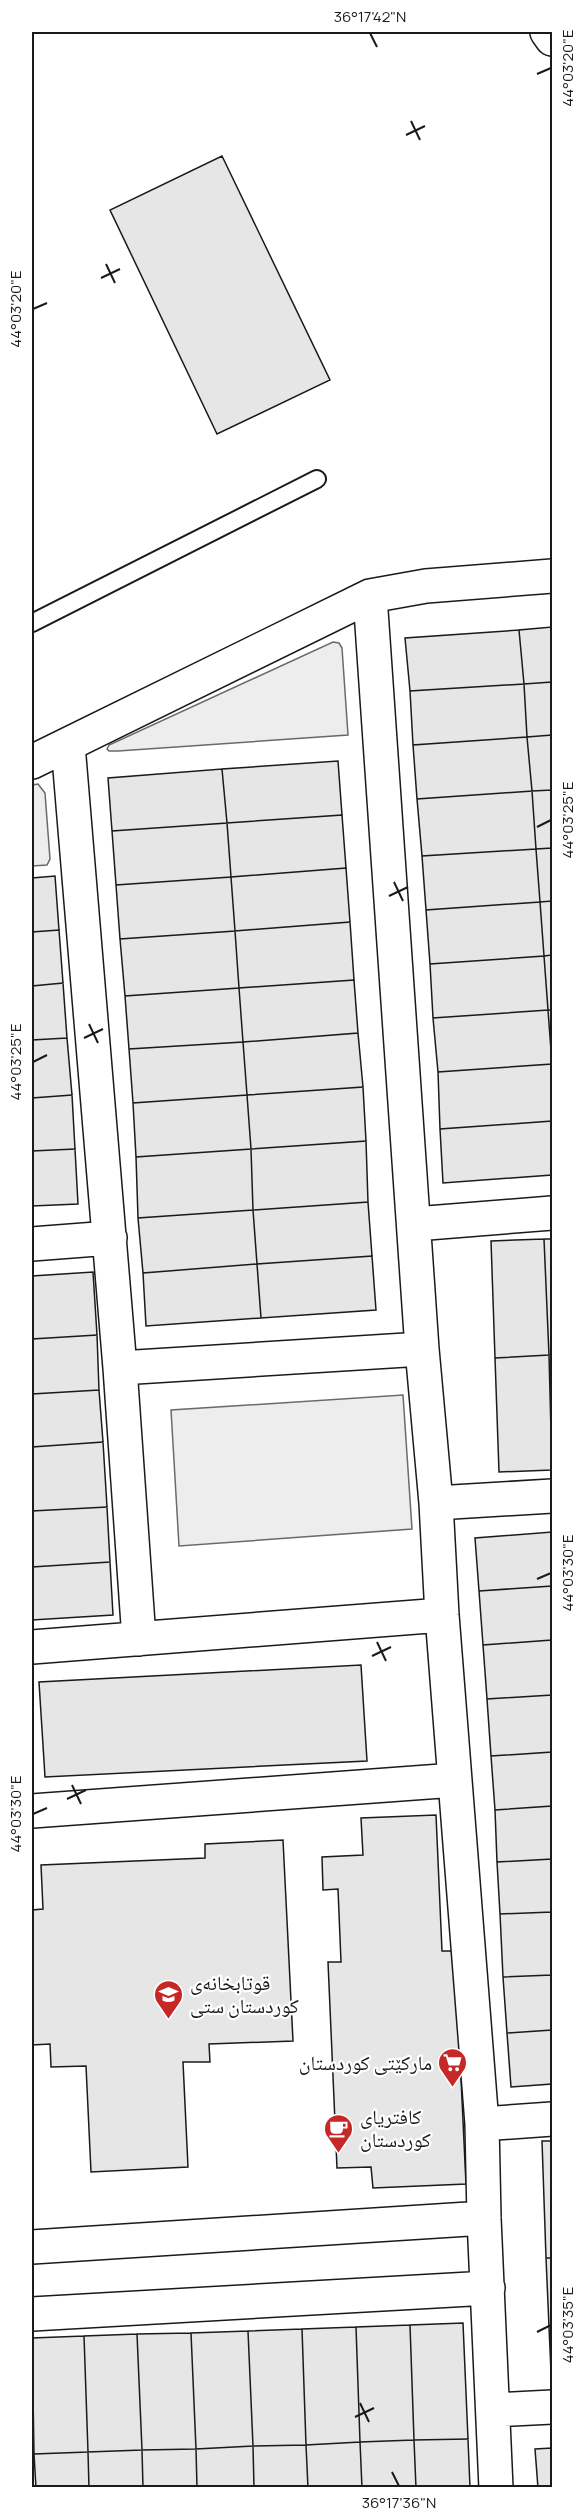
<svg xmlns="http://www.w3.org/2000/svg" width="584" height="2519" viewBox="0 0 584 2519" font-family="Manrope,'Noto Naskh Arabic',sans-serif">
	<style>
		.built { fill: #ededed; stroke: #6a6a6a; stroke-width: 1.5 }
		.building { fill: #e6e6e6; stroke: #1a1a1a; stroke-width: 1.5 }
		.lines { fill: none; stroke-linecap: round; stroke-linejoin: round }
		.service-casing { stroke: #1a1a1a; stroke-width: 20 }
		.minor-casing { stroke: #1a1a1a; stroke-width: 36 }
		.service { stroke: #fff; stroke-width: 16 }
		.minor { stroke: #fff; stroke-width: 33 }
		.ticks { fill: none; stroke: #1a1a1a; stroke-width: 2 }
		.labels { text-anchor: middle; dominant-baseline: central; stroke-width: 4.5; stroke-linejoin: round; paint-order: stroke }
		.poi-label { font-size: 20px; fill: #1a1a1a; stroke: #fff; text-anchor: start }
		.neatline { fill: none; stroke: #1a1a1a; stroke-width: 2 }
		.ticks-label { font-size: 15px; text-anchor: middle; fill: #1a1a1a }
	</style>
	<rect width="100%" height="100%" fill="#fff"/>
	<path class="built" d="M333,642L339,643L342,648L348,735L118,751H109L107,749L109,745Z
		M38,784L45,793L50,859L47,865L32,866V785Z
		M403,1395L412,1529L179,1546L171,1410Z"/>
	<path class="building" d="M222,156L330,380L217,434L110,210Z
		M552,627V682L524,684L519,630Z
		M519,630L524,684L410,691L405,638Z
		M552,682V735L527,737L524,684Z
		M524,684L527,737L413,745L410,691Z
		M552,735V790L532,791L527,737Z
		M527,737L532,791L417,799L413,745Z
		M338,761L342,815L227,823L222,769Z
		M222,769L227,823L112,831L108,778Z
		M552,790V848L536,849L532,791Z
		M532,791L536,849L422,856L417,799Z
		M342,815L346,868L231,877L227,823Z
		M227,823L231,877L116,885L112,831Z
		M552,848V901L540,902L536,849Z
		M536,849L540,902L426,910L422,856Z
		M346,868L350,922L235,931L231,877Z
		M55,876L59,930L32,932V878Z
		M231,877L235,931L120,939L116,885Z
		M552,901V955L544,956L540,902Z
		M540,902L544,956L430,964L426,910Z
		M350,922L354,980L239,988L235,931Z
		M59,930L63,983L32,986V932Z
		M235,931L239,988L125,996L120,939Z
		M552,955V1010H548L544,956Z
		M544,956L548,1010L433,1018L430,964Z
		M354,980L358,1033L243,1042L239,988Z
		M63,983L67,1038L32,1040V986Z
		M239,988L243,1042L129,1049L125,996Z
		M548,1010L552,1064L438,1072L433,1018Z
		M548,1010H552V1064Z
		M358,1033L363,1087L247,1095L243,1042Z
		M67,1038L72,1095L32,1098V1040Z
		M243,1042L247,1095L133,1103L129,1049Z
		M552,1064V1121L440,1129L438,1072Z
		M363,1087L366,1141L251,1149L247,1095Z
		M72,1095L75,1149L32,1151V1098Z
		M247,1095L251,1149L136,1157L133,1103Z
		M552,1121V1175L443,1183L440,1129Z
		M366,1141L368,1202L253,1210L251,1149Z
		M75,1149L78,1204L32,1206V1151Z
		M251,1149L253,1210L138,1218L136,1157Z
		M368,1202L372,1256L257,1264L253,1210Z
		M253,1210L257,1264L143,1273L138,1218Z
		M544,1239L549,1355L495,1358L491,1241Z
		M544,1239H552V1355H549Z
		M372,1256L376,1310L261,1318L257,1264Z
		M257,1264L261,1318L146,1326L143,1273Z
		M93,1272L97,1335L32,1339V1276Z
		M97,1335L99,1390L32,1394V1339Z
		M549,1355L552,1470L499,1472L495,1358Z
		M549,1355H552V1470Z
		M99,1390L103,1442L32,1447V1394Z
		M103,1442L107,1507L32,1511V1447Z
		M107,1507L110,1562L32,1567V1511Z
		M552,1532V1586L479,1591L475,1538Z
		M110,1562L113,1615L32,1620V1567Z
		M552,1586V1640L483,1645L479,1591Z
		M552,1640V1695L487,1699L483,1645Z
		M361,1665L367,1761L45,1777L39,1682Z
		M552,1695V1752L491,1756L487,1699Z
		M552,1752V1806L495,1810L491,1756Z
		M552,1806V1859L497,1862L495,1810Z
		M436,1815L442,1951H455L466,2184L373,2188L371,2167L337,2168L328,1962H341L338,1889L323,1890L322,1857L363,1855L361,1818Z
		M283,1840L293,2041L209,2044L210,2062H183L188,2167L91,2172L86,2066L51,2067L50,2044L32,2045V1910L43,1909L41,1865L205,1858V1844Z
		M552,1859V1912L500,1914L497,1862Z
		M552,1912V1975L503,1977L500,1914Z
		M552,1975V2030L507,2033L503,1977Z
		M552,2030V2084L511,2087L507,2033Z
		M542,2141H552V2258H546Z
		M546,2258H552V2372H551Z
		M463,2323L468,2439L414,2440L410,2325Z
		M410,2325L414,2440L360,2442L356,2327Z
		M356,2327L360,2442L306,2445L302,2329Z
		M302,2329L306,2445L253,2446L248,2331Z
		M248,2331L253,2446L196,2449L191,2333Z
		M191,2333L196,2449L142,2450L137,2334Z
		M137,2334L142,2450L88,2452L84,2336Z
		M84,2336L88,2452L34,2454L32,2338Z
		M468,2439L470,2488H416L414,2440Z
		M414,2440L416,2488H362L360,2442Z
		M360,2442L362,2488H308L306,2445Z
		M306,2445L308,2488H254L253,2446Z
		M253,2446L254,2488H197L196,2449Z
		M552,2448V2488H538L535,2449Z
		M196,2449L197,2488H143L142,2450Z
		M142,2450L143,2488H89L88,2452Z
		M88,2452L89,2488H36L34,2454Z"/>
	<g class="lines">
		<defs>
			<path id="service" d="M32,623L317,479"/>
			<path id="minor" d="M547,32L552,39
				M370,596L422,1349L436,1503L442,1615L482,2124L484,2218L496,2488
				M68,745L120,1368L139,1639
				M32,762L370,596L426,586L552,576
				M415,1224L552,1213
				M32,1244L110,1238
				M120,1368L422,1349
				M436,1503L552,1496
				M32,1647L442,1615
				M32,1811L455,1780
				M482,2124L552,2119
				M32,2247L484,2218
				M32,2314L488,2288
				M493,2410L552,2407"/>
		</defs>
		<use href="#service" class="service-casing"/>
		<use href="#minor" class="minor-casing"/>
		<use href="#service" class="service"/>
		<use href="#minor" class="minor"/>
	</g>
	<path class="ticks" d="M370,33L377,47M537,74L551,68M411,121L420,140M406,135L425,126M106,264L115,283M101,278L120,269M33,309L47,303M537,827L551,820M394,882L403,901M389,896L408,887M89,1024L98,1043M84,1038L103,1029M33,1062L47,1055M537,1579L551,1573M377,1642L386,1661M372,1656L391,1647M72,1785L81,1804M67,1799L86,1790M33,1814L47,1808M537,2332L551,2325M360,2403L369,2422M355,2417L374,2408M392,2472L399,2486"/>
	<defs>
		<symbol id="school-pin" viewBox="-11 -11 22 30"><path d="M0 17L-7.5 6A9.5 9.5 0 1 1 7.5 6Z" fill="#c62828" stroke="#fff"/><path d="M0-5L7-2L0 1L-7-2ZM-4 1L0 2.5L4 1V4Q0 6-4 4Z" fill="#fff"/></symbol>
		<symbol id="supermarket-pin" viewBox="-11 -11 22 30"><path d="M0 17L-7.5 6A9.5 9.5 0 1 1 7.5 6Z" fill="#c62828" stroke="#fff"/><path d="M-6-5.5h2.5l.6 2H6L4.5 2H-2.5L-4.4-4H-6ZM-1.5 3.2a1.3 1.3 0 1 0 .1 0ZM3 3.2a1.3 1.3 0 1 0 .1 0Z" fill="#fff"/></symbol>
		<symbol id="cafe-pin" viewBox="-11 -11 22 30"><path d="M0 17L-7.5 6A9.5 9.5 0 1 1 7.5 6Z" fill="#c62828" stroke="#fff"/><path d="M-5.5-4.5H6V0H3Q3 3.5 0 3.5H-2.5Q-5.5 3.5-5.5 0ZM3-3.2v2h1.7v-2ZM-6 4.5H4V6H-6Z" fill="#fff"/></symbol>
	</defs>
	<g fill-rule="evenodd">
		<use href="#school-pin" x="152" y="1978" width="33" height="45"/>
		<use href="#supermarket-pin" x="436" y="2046" width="33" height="45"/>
		<use href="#cafe-pin" x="322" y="2112" width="33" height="45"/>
	</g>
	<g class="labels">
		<g class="poi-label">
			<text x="190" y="1982">قوتابخانەی<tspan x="190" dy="23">کوردستان ستی</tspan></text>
			<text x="432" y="2062" text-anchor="end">مارکێتی کوردستان</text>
			<text x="360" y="2116">کافتریای<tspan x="360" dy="23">کوردستان</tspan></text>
		</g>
	</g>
	<rect width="584" height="2519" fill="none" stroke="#ffffff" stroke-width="66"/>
	<rect x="33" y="33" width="518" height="2453" class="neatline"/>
	<g class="ticks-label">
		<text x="370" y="22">36°17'42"N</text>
		<text transform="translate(568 68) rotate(-90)" y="5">44°03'20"E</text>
		<text transform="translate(16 309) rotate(-90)" y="5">44°03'20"E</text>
		<text transform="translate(568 820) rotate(-90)" y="5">44°03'25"E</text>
		<text transform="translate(16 1062) rotate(-90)" y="5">44°03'25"E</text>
		<text transform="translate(568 1573) rotate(-90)" y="5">44°03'30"E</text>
		<text transform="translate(16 1814) rotate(-90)" y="5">44°03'30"E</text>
		<text transform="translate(568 2325) rotate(-90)" y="5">44°03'35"E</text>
		<text x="399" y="2508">36°17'36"N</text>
	</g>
</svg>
